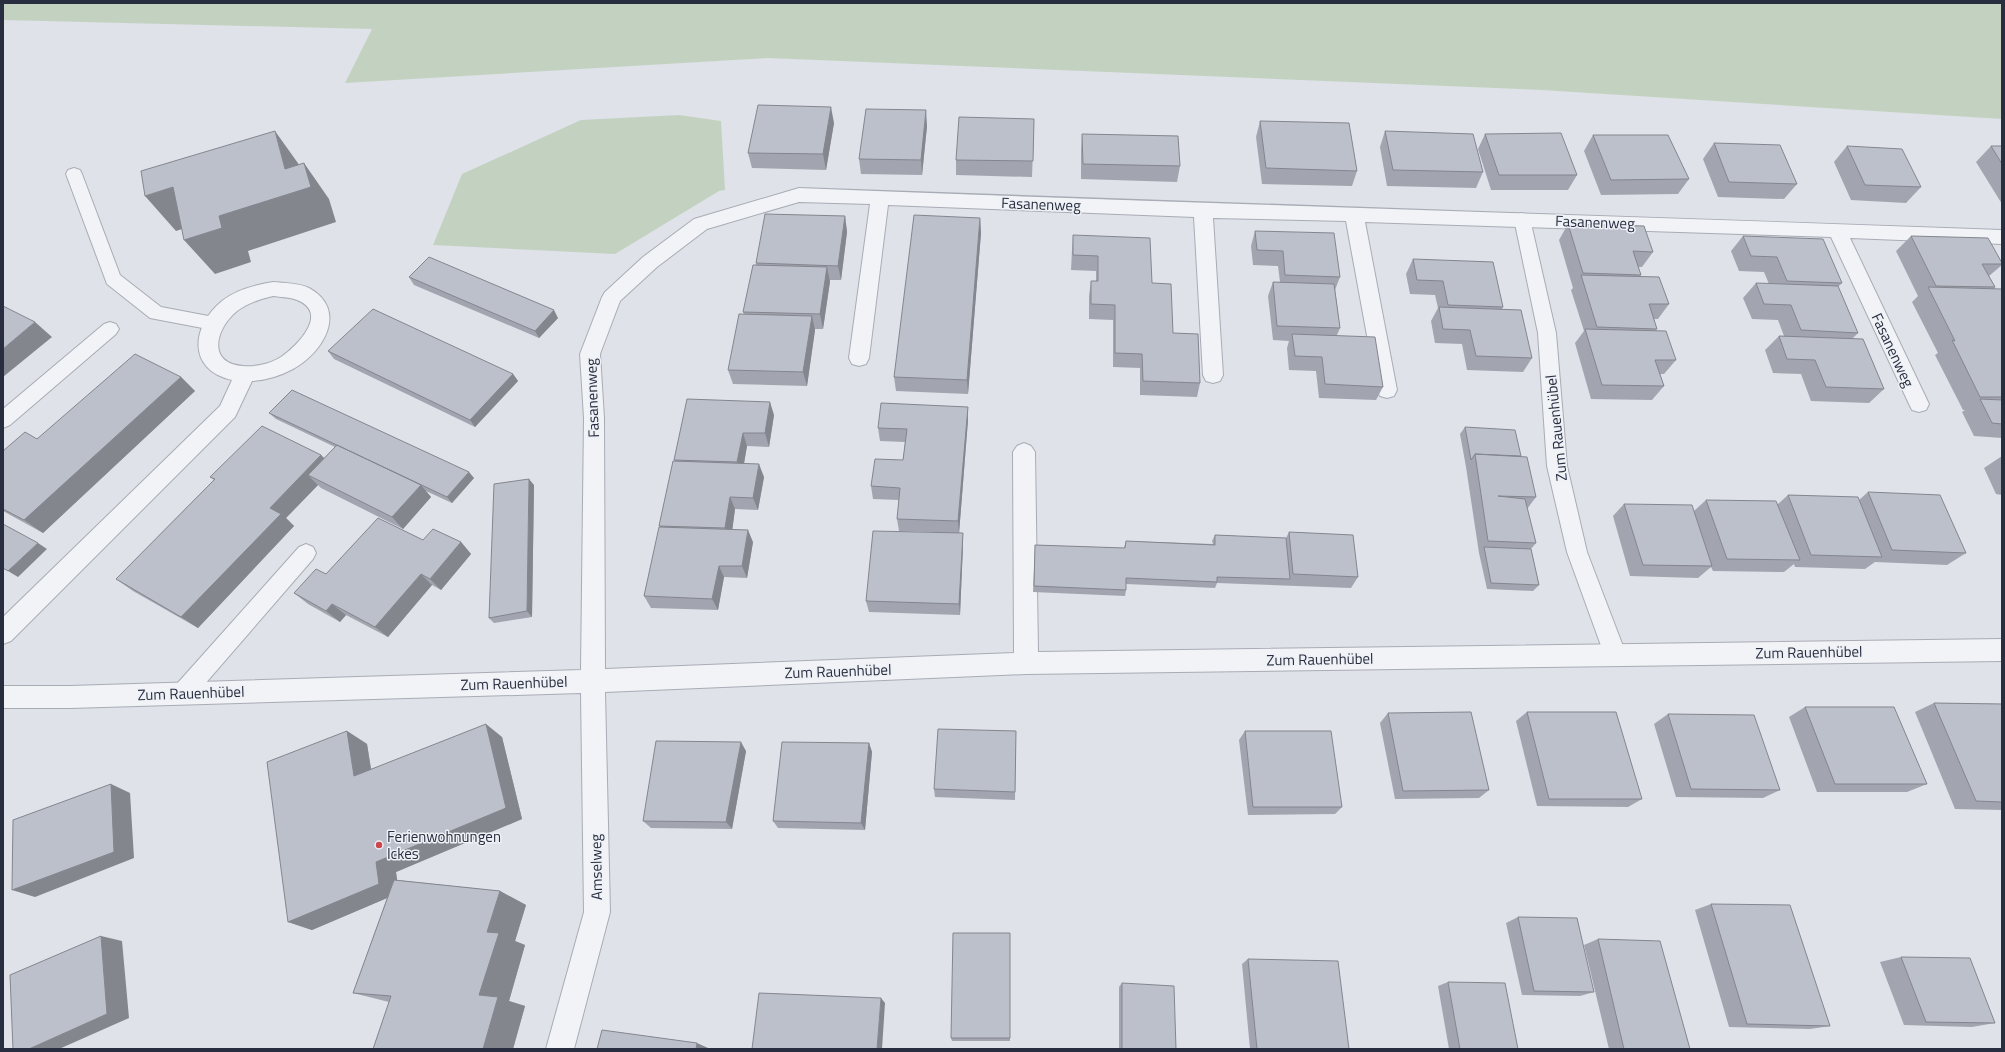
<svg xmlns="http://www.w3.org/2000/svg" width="2005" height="1052" viewBox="0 0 2005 1052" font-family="'Titillium Web',sans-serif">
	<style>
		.green { fill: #c3d2c0 }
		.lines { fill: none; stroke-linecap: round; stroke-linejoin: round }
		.service-casing { stroke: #a8acb5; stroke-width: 2 }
		.minor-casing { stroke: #a8acb5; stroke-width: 2 }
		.service { fill: #f2f3f6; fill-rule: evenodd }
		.minor { fill: #f2f3f6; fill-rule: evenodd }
		.wall { fill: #a2a5af }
		.shaded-wall { fill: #84868e }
		.building { fill: #bcc0cb; stroke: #84868e }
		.poi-dot { fill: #cb464d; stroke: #eef1f6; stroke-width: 1.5 }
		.labels { text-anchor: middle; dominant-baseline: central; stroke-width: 3; stroke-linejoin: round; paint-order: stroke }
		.street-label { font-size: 15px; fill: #282e3f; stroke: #eef1f6 }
		.poi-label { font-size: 15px; fill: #282e3f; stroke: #eef1f6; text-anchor: start }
	</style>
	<rect width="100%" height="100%" fill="#dfe2e8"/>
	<path class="green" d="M3,3H2002V119L1542,90L768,58L345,83L372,29L3,20Z
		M679,115L721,121L725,190L719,191L615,254L433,245L462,174L581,120Z"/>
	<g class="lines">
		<defs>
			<path id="service" d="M74,168L80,170L82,174L120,275L161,307L219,318L222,323L219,328L213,330L150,318L107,284L66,174L68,170Z
				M1522,213L1528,215L1530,219L1556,333L1567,466L1587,552L1626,654L1623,661L1615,664L1607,661L1604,654L1567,552L1547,466L1538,333L1514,219L1516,215Z
				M110,322L116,324L119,329L116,334L10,425L3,428V409L104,324Z
				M306,544L313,547L316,553L313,559L191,700L183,703L175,700L172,693L175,686L299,547Z"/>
			<path id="minor" d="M799,188C1200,204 1601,215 2002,230V244L1850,238L1929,404L1926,410L1919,412L1912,410L1909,404L1831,237L1365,222L1397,390L1394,396L1387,398L1380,396L1377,390L1346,221L1213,218L1223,375L1220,381L1213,383L1206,381L1203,375L1194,217L888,205L869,358L866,364L859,366L852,364L849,358L870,204L799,202L707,229L657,267L620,301L600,354L604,418L605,669L1014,653L1013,452L1017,446L1024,443L1031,446L1035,452L1038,652L2002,639V661L1026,674L605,692L610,912L574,1049H546L584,912L581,693L70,708H3V686H70L581,670L584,418L580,354L602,297L605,292L643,257L694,219Z
				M273,282C284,283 299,283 309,288C349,310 323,353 293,369C280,376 266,380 252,381L235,417L11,641L3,644V617L220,406L232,380C187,370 191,326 222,301C236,290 255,285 273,282ZM273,296C280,297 290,297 297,300C330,313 297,346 281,357C270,364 255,367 243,366C206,363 216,328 237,311C248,303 260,299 273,296Z"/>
		</defs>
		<use href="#service" class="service-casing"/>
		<use href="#minor" class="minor-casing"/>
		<use href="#service" class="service"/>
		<use href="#minor" class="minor"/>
	</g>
	<path class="wall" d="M1034,119L1032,177L956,175V160Z
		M1260,121L1357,171L1352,186L1262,184L1256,137Z
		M834,123L826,170L752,168L748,153Z
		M927,126L922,175L861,174L859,159Z
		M1385,131L1483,172L1476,188L1387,186L1380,147Z
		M1082,134L1180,166L1177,182L1081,179V150Z
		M1485,134L1577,175L1568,190H1491L1478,149Z
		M1593,135L1689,179L1678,194L1601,195L1584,151Z
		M1714,143L1797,184L1784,199L1718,197L1703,159Z
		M1847,146L1921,187L1906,203L1851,200L1834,162Z
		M1991,146H2002V204L1976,162Z
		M845,216L847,232L841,280H830L823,329H815V330L807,386L733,384L728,370L744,314L743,312L756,265V263Z
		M980,218L981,233L968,394L896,391L894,377Z
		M1568,224L1653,252L1642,267H1638L1641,275L1640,276L1669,304L1658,319H1654L1657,329L1655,331L1676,360L1664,374H1660L1664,386L1652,400L1591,399L1575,343L1584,331L1571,290L1573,288L1559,240Z
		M1255,231L1340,277L1335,290L1340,328L1337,335L1383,387L1376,400L1319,398L1316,371L1289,370L1287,348L1289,341L1273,340L1268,296L1273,282H1280L1278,266L1253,265L1251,246Z
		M1073,235L1152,283L1173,333L1200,383L1197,397L1140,395V368L1113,367V320L1089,319V296L1091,281H1096V271L1071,270L1072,250Z
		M1743,236L1842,283L1838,287L1858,333L1852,339L1884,389L1869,403L1811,401L1801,374L1773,373L1765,350L1779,336H1784L1778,320L1752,319L1743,298L1756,283L1769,284L1764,272L1739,271L1731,251Z
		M1911,236L2002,263V265L1989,276L1995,287L1994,289H2002V438L1974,436L1962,412L1965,410H1963L1935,355L1938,353L1912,302L1918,296L1896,251Z
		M1413,259L1503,307L1502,309L1532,358L1523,372L1467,370L1462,344L1435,343L1431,321L1438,308L1435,295L1410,294L1406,274Z
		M409,277L558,318L539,338L414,285Z
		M328,351L513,374L518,381L475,427L334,359Z
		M181,377L195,391L43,533L3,511V451L37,439Z
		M968,407V420L959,533H963V545L960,615L869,612L866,601L934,532L899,531L897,519L899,500L873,499L871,486L903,460L905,442L880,441L878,428Z
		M269,413L474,478L452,503L426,491L431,497L403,529L321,488L318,485L286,518L294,526L198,628L133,591L116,579L214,480L210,477L321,455L324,458L335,447L276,419Z
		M774,415L769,447L747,446L744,463L764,477L758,510L735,509L732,530L753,542L747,578L724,577L718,610L651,608L644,596L660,527L659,526L675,461L674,460Z
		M1465,427L1521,456L1536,497L1527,509L1536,543L1531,549L1539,585L1533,591L1487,589L1479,553L1466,467L1460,434Z
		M2002,456V495L1996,494L1984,468Z
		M534,485L532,617L494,623L489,618Z
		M1868,492L1966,553L1947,565L1875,562L1865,569L1795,567L1794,564L1784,572L1713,571L1711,567L1698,578L1630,576L1613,516L1624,504L1694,511L1706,500L1778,504L1788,495L1859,500Z
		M1289,532L1358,577L1351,588L1217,583L1215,588L1126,584V590L1125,596L1033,592L1035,545L1124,548L1126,541L1213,544L1212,541L1215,535L1286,538Z
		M423,540L461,542L471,554L441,590L432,585L388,637L346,615L340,622L308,604L294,593L326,574Z
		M1934,703L2002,704V810L1955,809L1915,712Z
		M1805,707L1927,784L1907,792H1817L1789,717Z
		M1527,712L1642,799L1628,807L1537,806L1516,721Z
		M1388,713L1489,790L1479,798L1395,799L1380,723Z
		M1668,714L1780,790L1763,798L1676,797L1654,724Z
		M347,731L367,744L371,769L502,737L522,819L396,872L397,880L500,891L526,905L515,941L525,945L509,1001L525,1006L513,1049H373L389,1002L353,993L387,898L312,930L288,922Z
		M1016,731L1015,800L935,797L934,789Z
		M1245,731L1342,807L1335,814L1248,815L1239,740Z
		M869,743L872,752L865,830L778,828L773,821Z
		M746,751L732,829L651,828L643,821Z
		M1711,904L1830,1026L1810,1029L1729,1027L1695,910Z
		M1518,917L1594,992L1580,996L1522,995L1506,923Z
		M1010,933V1041H952L951,1038Z
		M1598,939L1690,1049H1609L1584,945Z
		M1901,957L1995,1023L1972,1027L1904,1025L1880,962Z
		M1248,959L1349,1049H1250L1242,964Z
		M1448,982L1518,1049H1449L1438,986Z
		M1122,983L1176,1049H1119V987Z"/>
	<path class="shaded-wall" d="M831,107L834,123L826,170L823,154Z
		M926,110L927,126L922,175L921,160Z
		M275,131L300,166L304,163L329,199L336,222L248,251L251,262L215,274L184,240L219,216L285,169Z
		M173,187L203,222L176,231L145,196Z
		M845,216L847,232L841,280L838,266Z
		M980,218L981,233L968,394L967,380Z
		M827,267L830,282L823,329L820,314Z
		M554,310L558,318L539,338L535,331Z
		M812,316L815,330L807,386L803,372Z
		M35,322L52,337L3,377V349Z
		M513,374L518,381L475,427L470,420Z
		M181,377L195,391L43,533L24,520Z
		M770,402L774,415L769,447L765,433Z
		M968,407V420L959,534L958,521Z
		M743,433L747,446L742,475L737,462Z
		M321,455L334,468L308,475L318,485L286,518L294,526L198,628L181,617L270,508Z
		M759,464L764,477L758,510L753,498Z
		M469,472L474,478L452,503L447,497Z
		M529,479L534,485L532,617L527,611Z
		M421,485L431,497L403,529L392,517Z
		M730,497L735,509L731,540L725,528Z
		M748,530L753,542L747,578L742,566Z
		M963,533V545L960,615L959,604Z
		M461,542L471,554L441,590L430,579Z
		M38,543L47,549L18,577L8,571Z
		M719,566L724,577L718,610L712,599Z
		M421,574L432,585L388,637L375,627Z
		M332,604L346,615L340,622L326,611Z
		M486,724L502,737L522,819L396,872L399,893L312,930L288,922L376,862Z
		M347,731L367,744L374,788L354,776Z
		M741,742L746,751L732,829L726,822Z
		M869,743L872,752L865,830L861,823Z
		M111,784L130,793L134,858L35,897L12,890Z
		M500,891L526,905L515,941L525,945L509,1001L525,1006L513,1049H483L479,995L487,932Z
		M101,936L122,941L129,1018L59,1049H29Z
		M881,998L885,1003L882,1049H877Z
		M697,1043L708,1048L707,1049H696Z"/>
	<path class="building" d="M758,105L831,107L823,154L748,153Z
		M866,109L926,110L921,160L859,159Z
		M959,117L1034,119L1033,161L956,160Z
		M1260,121L1349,123L1357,171L1266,168Z
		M275,131L285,169L304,163L311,187L219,216L222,228L184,240L173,187L145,196L141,171Z
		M1385,131L1473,134L1483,172L1393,170Z
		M1561,133L1577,175H1499L1485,134Z
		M1082,134L1178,136L1180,166L1083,164Z
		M1593,135H1668L1689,179L1611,180Z
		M1714,143L1780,145L1797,184L1729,182Z
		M1847,146L1902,149L1921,187L1865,185Z
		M1991,146H2002V164Z
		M765,214L845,216L838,266L756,263Z
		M914,215L980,218L967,380L894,377Z
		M1568,224L1644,226L1653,252L1633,251L1641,275L1583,273Z
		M1255,231L1334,233L1340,277L1285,275L1283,251L1257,250Z
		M1073,235L1150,238L1152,283L1171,284L1173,333L1198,334L1200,383L1143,381L1142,354L1115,353V305L1091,304V281H1098V256L1073,255Z
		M1743,236L1823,239L1842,283L1787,281L1777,257L1751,256Z
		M1911,236L1988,238L2002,263V264H1982L1995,287L1936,286Z
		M429,257L554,310L535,331L409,277Z
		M1413,259L1493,262L1503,307L1448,305L1443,281L1417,280Z
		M753,265L827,267L820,314L743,312Z
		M1581,275L1659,277L1669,304H1649L1657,329L1597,327Z
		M1273,282L1334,284L1340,328L1277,326Z
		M1756,283L1838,286L1858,333L1801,330L1791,305L1764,304Z
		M1928,287L2002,289V397H1980L1952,340L1955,341Z
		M3,306L35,322L3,349Z
		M1439,307L1521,310L1532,358L1476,356L1470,330L1443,329Z
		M373,309L513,374L470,420L328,351Z
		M739,314L812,316L803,372L728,370Z
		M1585,329L1666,331L1676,360H1655L1664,386L1602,385Z
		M1292,334L1375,337L1383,387L1325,384L1322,357L1295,356Z
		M1779,336L1863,339L1884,389L1826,387L1815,360L1787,359Z
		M135,354L181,377L24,520L3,509V451L25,432L37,439Z
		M292,390L469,472L447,497L269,413Z
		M687,399L770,402L765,433H743L737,462L674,460Z
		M1980,399L2002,400V424L1992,423Z
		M881,403L968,407L958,521L897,519L900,488L871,486L875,459L903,460L907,429L878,428Z
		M262,426L321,455L270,508L281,514L181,617L116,579L215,479L210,477Z
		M1465,427L1515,430L1521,456L1475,454L1471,460Z
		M337,445L421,485L392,517L308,475Z
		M1475,454L1527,457L1536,497L1498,496L1525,499L1536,543L1488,541Z
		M673,461L759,464L753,498L730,497L725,528L659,526Z
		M529,479L527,611L489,618L494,484Z
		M1868,492L1940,495L1966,553L1892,550Z
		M1788,495L1858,497L1882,557L1811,555Z
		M1706,500L1776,501L1800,560L1727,559Z
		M1624,504L1692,505L1712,566L1643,565Z
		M378,518L423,540L433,529L461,542L430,579L421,574L375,627L332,604L326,611L294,593L316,569L326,574Z
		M3,524L38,543L8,571L3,568Z
		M659,527L748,530L742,566H719L712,599L644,596Z
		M873,531L963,533L959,604L866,601Z
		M1289,532L1353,535L1358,577L1293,574Z
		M1215,535L1286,538L1290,579L1217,577V582L1126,578V590L1034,586L1035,545L1125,548L1126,541L1215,545Z
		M1484,547L1531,549L1539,585L1491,583Z
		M1934,703L2002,704V802L1976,801Z
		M1805,707H1894L1927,784H1835Z
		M1471,712L1489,790L1403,791L1388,713Z
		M1527,712H1616L1642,799H1549Z
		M1668,714L1754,715L1780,790L1691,789Z
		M486,724L506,808L376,862L379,884L288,922L267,762L347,731L354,776Z
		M938,729L1016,731L1015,792L934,789Z
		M1245,731H1331L1342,807H1253Z
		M656,741L741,742L726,822L643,821Z
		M782,742L869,743L861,823L773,821Z
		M111,784L114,852L12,890L13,820Z
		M394,880L500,891L487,932L499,933L479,995L498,997L483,1049H373L391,996L353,993Z
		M1711,904L1790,905L1830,1026L1747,1024Z
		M1518,917L1577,918L1594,992L1534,991Z
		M953,933H1010V1038H951Z
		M101,936L107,1014L29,1049H13L10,975Z
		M1598,939L1660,941L1690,1049H1624Z
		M1901,957L1970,958L1995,1023L1926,1022Z
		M1248,959L1338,961L1349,1049H1257Z
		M1448,982L1505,983L1518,1049H1460Z
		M1122,983L1174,986L1176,1049H1122Z
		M759,993L881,998L877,1049H752Z
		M602,1030L697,1043L696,1049H597Z"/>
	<circle class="poi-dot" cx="379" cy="845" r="4"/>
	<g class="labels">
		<g class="street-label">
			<text transform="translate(1041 204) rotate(2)">Fasanenweg</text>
			<text transform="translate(1595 222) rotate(2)">Fasanenweg</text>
			<text transform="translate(1893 350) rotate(65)">Fasanenweg</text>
			<text transform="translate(592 398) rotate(-92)">Fasanenweg</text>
			<text transform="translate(1556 428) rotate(-96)">Zum Rauenhübel</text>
			<text transform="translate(1809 652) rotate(-1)">Zum Rauenhübel</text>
			<text transform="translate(1320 659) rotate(-1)">Zum Rauenhübel</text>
			<text transform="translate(838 671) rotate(-2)">Zum Rauenhübel</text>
			<text transform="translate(514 683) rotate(-2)">Zum Rauenhübel</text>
			<text transform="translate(191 693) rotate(-2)">Zum Rauenhübel</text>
			<text transform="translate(596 867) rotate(-91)">Amselweg</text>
		</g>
		<g class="poi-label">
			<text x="387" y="836">Ferienwohnungen<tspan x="387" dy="17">Ickes</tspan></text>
		</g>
	</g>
	<rect width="2005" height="1052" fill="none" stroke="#282e3f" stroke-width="8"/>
</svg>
